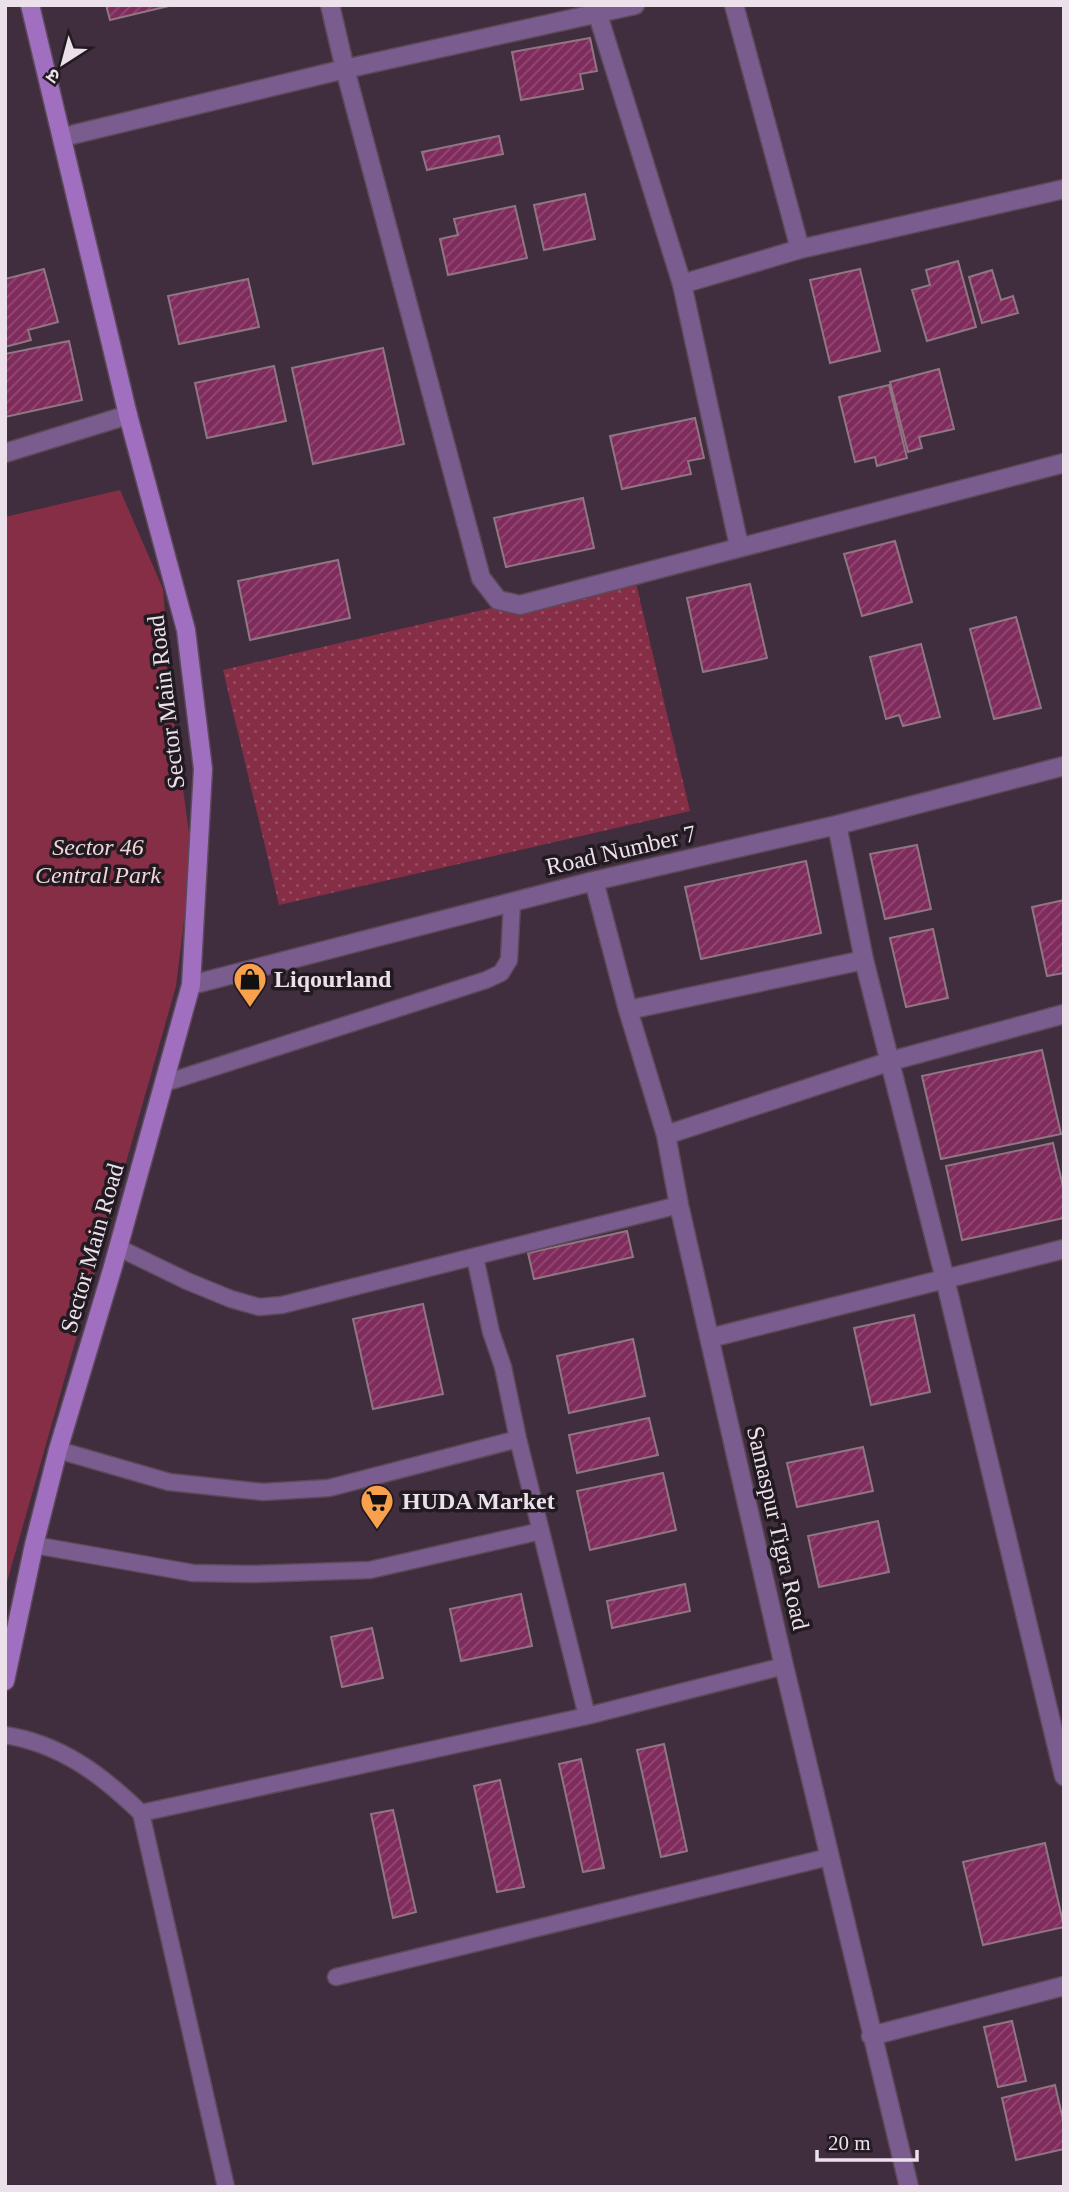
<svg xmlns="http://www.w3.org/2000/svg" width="1069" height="2192" viewBox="0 0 1069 2192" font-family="'Times New Roman','Noto Sans Devanagari',serif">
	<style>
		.park { fill: #862e46 }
		.garden { fill: url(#garden-dots) }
		.building { fill: url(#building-hatch); stroke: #907682; stroke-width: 2 }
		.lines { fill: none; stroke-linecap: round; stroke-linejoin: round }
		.lane-casing { stroke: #5c4a5a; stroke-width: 19 }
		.street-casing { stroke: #5c4a5a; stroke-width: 21 }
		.secondary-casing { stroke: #5c4a5a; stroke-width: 21 }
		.lane { stroke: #7b5c8e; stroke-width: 16 }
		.street { stroke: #7b5c8e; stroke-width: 18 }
		.secondary { stroke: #a16fbf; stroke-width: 18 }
		.labels { text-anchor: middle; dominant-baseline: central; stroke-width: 7; stroke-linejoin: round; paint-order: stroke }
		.street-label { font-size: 24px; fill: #ece0ea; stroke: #221a21 }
		.park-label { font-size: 24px; font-style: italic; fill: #f0d4d9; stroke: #221a21 }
		.poi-label { font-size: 24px; font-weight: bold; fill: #ece0ea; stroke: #221a21; text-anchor: start }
	</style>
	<defs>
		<pattern id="garden-dots" width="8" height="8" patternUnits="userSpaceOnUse" patternTransform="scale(1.75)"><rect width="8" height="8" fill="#862e46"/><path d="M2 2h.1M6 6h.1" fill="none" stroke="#974c61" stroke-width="1.8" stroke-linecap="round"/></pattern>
		<pattern id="building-hatch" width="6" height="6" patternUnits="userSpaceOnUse" patternTransform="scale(1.75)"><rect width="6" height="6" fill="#7f2c5c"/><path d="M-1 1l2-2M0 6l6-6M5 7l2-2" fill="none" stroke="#914a74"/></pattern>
	</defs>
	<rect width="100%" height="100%" fill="#402e3e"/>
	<path class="park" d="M120,490L163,589L173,714L192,856L176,986L5,1589V517Z"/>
	<path class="garden" d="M634,575L690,811L279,905L223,670Z"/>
	<path class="building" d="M106,5H173L110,20Z
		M590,38L597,71L580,74L583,89L521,100L512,52Z
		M499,136L503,154L427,170L422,152Z
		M585,194L595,239L544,250L534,205Z
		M515,206L527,258L448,275L440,239L458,235L454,219Z
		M958,261L976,327L927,341L912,290L930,285L926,270Z
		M44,269L58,322L28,330L31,340L5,347V279Z
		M860,269L880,351L830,363L810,280Z
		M992,270L1001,300L1013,296L1018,313L982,323L969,277Z
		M248,279L259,327L179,344L168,296Z
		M69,341L82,400L5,417V354Z
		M383,348L404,444L313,464L292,368Z
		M274,366L286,421L207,438L195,383Z
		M939,369L954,429L919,437L922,448L908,452L890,382Z
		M889,385L907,458L877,466L875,457L855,462L839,397Z
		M695,418L704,458L688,461L691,474L622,489L610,436Z
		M583,498L594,548L506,567L494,518Z
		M895,541L912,602L862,616L844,554Z
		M338,560L350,618L250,640L238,581Z
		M750,584L767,658L703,672L687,598Z
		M1016,617L1041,708L994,719L970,629Z
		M921,644L940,717L903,726L899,715L886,719L870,657Z
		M917,845L931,909L885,919L870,854Z
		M806,861L821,933L701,959L685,887Z
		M1064,900V973L1047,976L1032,907Z
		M933,929L948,998L906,1007L890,938Z
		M1042,1050L1061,1134L941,1159L922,1076Z
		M1053,1143L1064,1191V1218L962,1240L946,1166Z
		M627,1231L633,1257L534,1279L528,1253Z
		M423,1304L443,1394L373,1409L353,1319Z
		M914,1315L930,1392L871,1405L854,1328Z
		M633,1339L645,1396L569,1413L557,1356Z
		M649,1418L658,1455L577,1473L569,1435Z
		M863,1447L873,1491L797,1507L787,1463Z
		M663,1473L676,1530L590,1550L577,1491Z
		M878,1521L889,1572L819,1587L808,1536Z
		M685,1584L690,1611L612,1628L607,1601Z
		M521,1594L532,1646L461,1661L450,1609Z
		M372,1628L383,1678L342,1687L331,1637Z
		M664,1744L687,1851L661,1857L637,1750Z
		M581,1759L604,1868L583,1872L559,1764Z
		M500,1780L524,1887L497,1892L474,1786Z
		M393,1810L416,1912L393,1918L371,1814Z
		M1045,1843L1064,1927L983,1945L963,1862Z
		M1012,2021L1026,2081L998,2087L984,2027Z
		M1055,2085L1064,2124V2149L1016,2160L1002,2098Z"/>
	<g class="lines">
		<defs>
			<path id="lane" d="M165,1083L486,980L501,973L509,960L512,902
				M119,1248L187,1281L231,1299L259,1307L282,1305L679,1205
				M475,1257L491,1332L503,1367L518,1439L587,1716
				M58,1450L169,1482L263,1492L329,1488L518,1439
				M34,1545L193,1573L251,1574L370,1570L541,1531
				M5,1735C61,1744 102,1775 141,1813L226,2187
				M141,1813L587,1716L784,1666
				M336,1977L829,1857"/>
			<path id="street" d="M330,5L345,69L481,578L498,600L520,605L1064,463
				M734,5L800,249
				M598,15L682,284L739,546
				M63,137L345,69L635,5
				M682,284L800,249L1064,189
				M5,453L128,415
				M837,825L864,960L945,1279L1064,1776
				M594,881L628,1010L666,1135L679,1205L784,1666L909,2187
				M191,985L594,881L837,825L1064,766
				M628,1010L864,960
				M666,1135L891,1061L1064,1014
				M710,1338L1064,1249
				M871,2036L1064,1986"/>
			<path id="secondary" d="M5,1681L34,1545L58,1450L112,1270L191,985L203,769L186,630L128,415L30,5"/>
		</defs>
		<use href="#lane" class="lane-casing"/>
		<use href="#street" class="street-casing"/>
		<use href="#secondary" class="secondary-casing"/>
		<use href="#lane" class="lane"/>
		<use href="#street" class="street"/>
		<use href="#secondary" class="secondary"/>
	</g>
	<defs>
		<symbol id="shop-pin" viewBox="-11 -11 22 30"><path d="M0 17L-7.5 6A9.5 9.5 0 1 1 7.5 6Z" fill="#f9a04d" stroke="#221a21"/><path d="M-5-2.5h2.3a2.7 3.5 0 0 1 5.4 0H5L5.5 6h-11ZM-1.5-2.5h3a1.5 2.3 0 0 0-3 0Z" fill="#111"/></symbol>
		<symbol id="supermarket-pin" viewBox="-11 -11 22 30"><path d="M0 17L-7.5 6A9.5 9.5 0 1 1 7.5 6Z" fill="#f9a04d" stroke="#221a21"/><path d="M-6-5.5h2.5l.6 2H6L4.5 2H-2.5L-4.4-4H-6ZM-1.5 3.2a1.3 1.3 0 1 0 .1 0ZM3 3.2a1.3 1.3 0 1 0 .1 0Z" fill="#111"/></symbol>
	</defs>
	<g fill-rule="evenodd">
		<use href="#shop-pin" x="231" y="960" width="38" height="52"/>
		<use href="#supermarket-pin" x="358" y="1482" width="38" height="52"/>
	</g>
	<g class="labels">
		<g class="street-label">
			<text transform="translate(166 702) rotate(-97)">Sector Main Road</text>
			<text transform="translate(621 850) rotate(-13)">Road Number 7</text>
			<text transform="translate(92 1248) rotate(-74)">Sector Main Road</text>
			<text transform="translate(778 1528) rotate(77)">Samaspur Tigra Road</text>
		</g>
		<g class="park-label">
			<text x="98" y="847">Sector 46<tspan x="98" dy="28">Central Park</tspan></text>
		</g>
		<g class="poi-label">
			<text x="274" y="979">Liqourland</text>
			<text x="402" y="1501">HUDA Market</text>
		</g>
	</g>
	<rect width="1069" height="2192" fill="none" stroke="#ece0ea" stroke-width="14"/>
	<g transform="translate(63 63) rotate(216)" stroke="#221a21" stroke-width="5" paint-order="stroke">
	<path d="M0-5L12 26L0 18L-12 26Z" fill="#ece0ea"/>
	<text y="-10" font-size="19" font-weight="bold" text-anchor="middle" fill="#ece0ea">उ</text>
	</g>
	<path d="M817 2150v10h100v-10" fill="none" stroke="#ece0ea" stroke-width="3.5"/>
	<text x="828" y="2150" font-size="21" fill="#ece0ea" stroke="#221a21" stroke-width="5" paint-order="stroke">20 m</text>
</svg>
